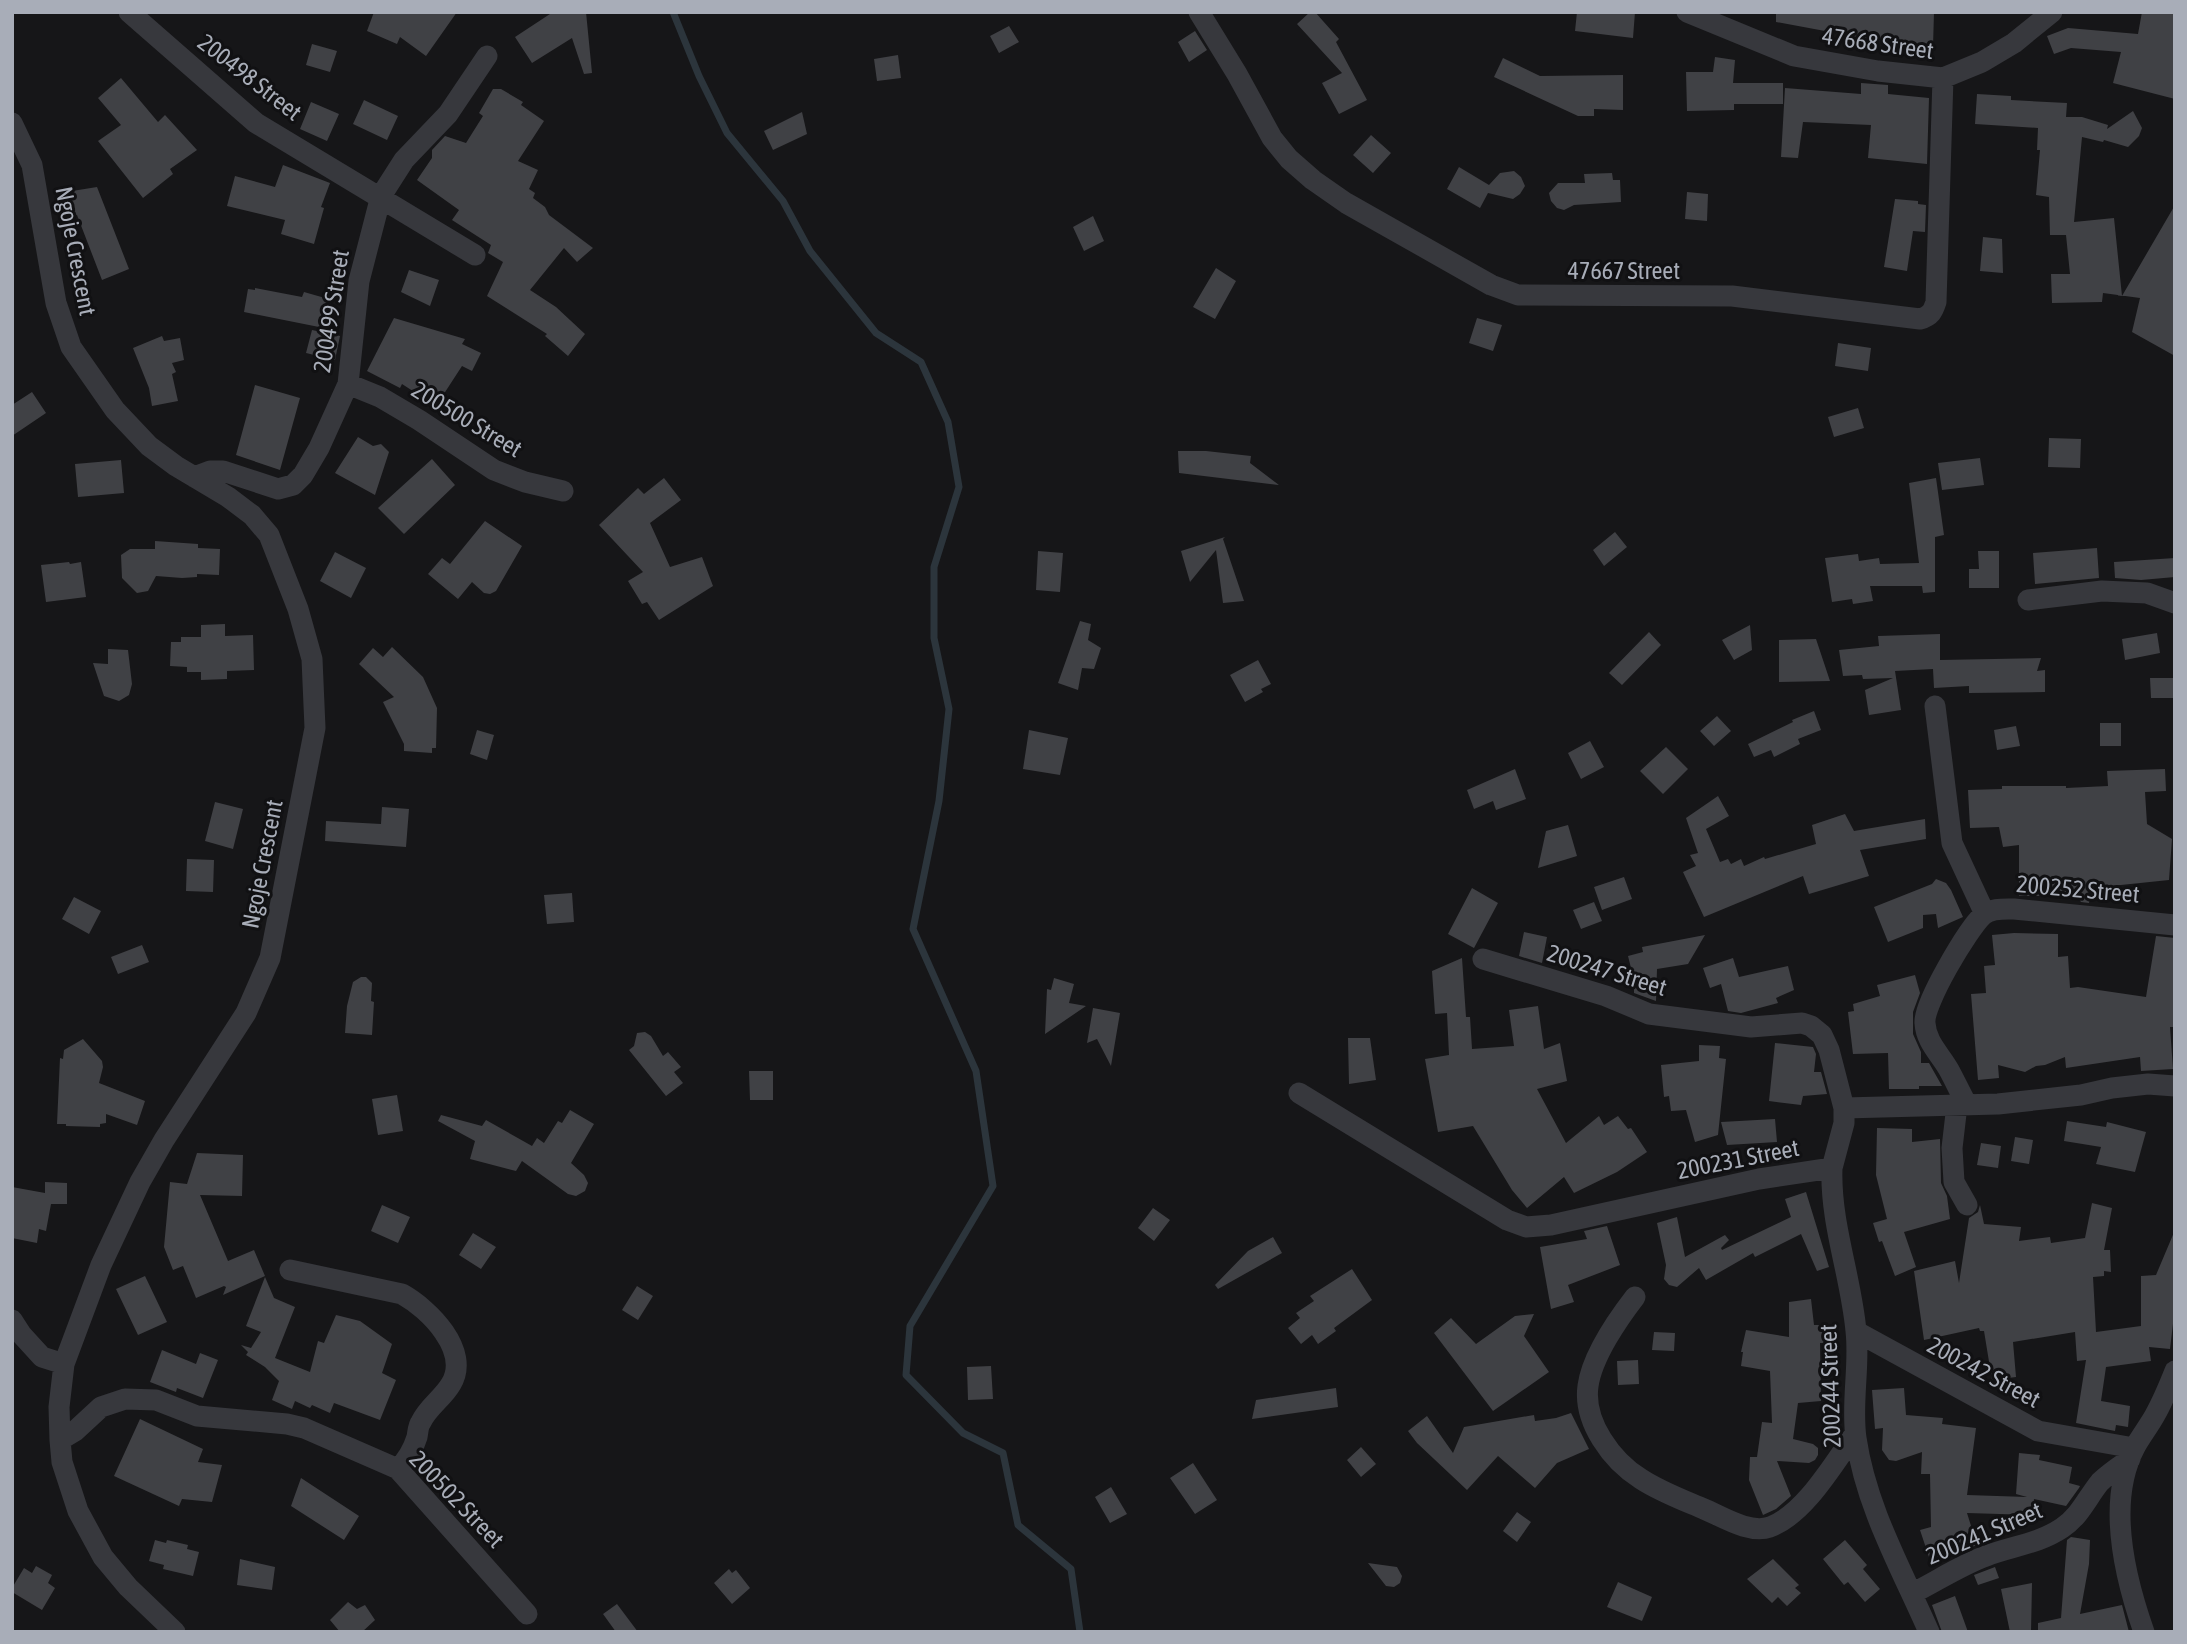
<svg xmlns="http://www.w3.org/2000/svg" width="2187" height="1644" viewBox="0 0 2187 1644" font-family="'Asap Condensed',sans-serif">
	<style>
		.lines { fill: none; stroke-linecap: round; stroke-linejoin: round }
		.stream { stroke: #2c353c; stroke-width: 7 }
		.building { fill: #404145 }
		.minor { stroke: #37383d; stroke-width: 21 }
		.labels { text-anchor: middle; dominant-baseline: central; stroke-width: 6; stroke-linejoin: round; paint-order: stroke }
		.street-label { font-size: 24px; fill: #a8adb8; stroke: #111113 }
	</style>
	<rect width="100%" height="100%" fill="#161618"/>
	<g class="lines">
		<path class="stream" d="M673,12L699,76L727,133L783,201L810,251L876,333L921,362L948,422L959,487L934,567V638L949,709L939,801L913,929L976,1071L993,1186L910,1326L906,1375L963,1433L1003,1453L1018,1525L1071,1569L1080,1632"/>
	</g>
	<path class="building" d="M374,12H457L426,56L400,37L397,44L367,31Z
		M553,12H586L592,73L584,74L572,38L532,63L515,37Z
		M1310,12H1315L1339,39L1336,42L1367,100L1339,114L1322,83L1342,73L1297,24Z
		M1577,12H1635L1633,38L1575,31Z
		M1776,12H1934L1933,47L1884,48V42L1776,22Z
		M2142,12H2175V99L2113,83L2121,52L2071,48L2054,54L2047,36L2068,28L2138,34Z
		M1009,26L1019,42L999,53L990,36Z
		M1195,31L1207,50L1189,62L1178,42Z
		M312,44L337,51L330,72L306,65Z
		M898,55L901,78L877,81L874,59Z
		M1715,57L1735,60L1733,83H1783V104H1734V110L1687,111L1686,72H1713Z
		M1503,58L1540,76L1623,75V110L1594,109V116H1578L1494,77Z
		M121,78L158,122L165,115L197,150L170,169L173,174L143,198L98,141L121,125L98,98Z
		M1861,83L1888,85V94L1929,98L1927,164L1868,158L1871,125L1803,122L1798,158L1781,157L1785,88L1861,94Z
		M493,89H501L523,102L521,105L544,121L518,161L538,170L529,189L535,193L533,198L545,207L549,215L593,248L577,262L564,248L530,290L556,307L585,334L568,356L545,336L547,334L487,296L503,262L488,253L491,245L452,220L459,210L417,180L432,158V150L445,136L466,143L483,116L479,113Z
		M1977,94L2011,96V100L2067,103L2066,117H2082L2108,125L2107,129L2133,111L2142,128L2139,136L2128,147L2104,140L2103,142L2082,137L2074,222L2114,218L2122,296L2175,205V356L2132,332L2140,298L2103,293L2102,302L2052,303L2051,274H2070L2066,235H2050L2049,197L2036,195L2040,150H2037L2038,128L1975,124Z
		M364,100L398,116L387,140L353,124Z
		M311,102L339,114L327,141L300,129Z
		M802,112L807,134L773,150L764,131Z
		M1371,135L1391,153L1373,173L1353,155Z
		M283,165L330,183L321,207L324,208L314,244L281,234L285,220L227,206L235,176L275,187Z
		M1459,167L1489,185L1500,173L1514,171L1521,177L1525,186L1520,194L1513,199L1488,193L1480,208L1447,189Z
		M1612,173L1613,180H1620L1621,202L1574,205L1564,210L1557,208L1551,201L1549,193L1558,183H1585L1584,174Z
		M97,187L129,269L102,280L77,215L70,217L66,192Z
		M1687,192L1708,194L1707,221L1685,219Z
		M1895,199L1918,201V204L1926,205L1925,232L1913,231L1907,271L1884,267Z
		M1093,216L1104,241L1084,251L1073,227Z
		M1983,237L2002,239L2003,273L1980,271Z
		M1216,268L1236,281L1215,319L1193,307Z
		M409,270L439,280L430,306L401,292Z
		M255,288L302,297L304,292L332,300L324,328L244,312L248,289L255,290Z
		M394,318L465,339L462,344L481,353L472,371L462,366L436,406L402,384L400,388L367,371Z
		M1477,318L1502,325L1493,351L1469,343Z
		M312,330L340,336L335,360L306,353Z
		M162,336L164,341L180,338L184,360L172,363L176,372L172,374L178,401L152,406L149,388L133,348Z
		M1838,343L1871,348L1868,371L1835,366Z
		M255,385L300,398L280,470L236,455Z
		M32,392L46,413L12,436V405Z
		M1858,408L1864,428L1834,437L1828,417Z
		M358,437L373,446L381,444L389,452L375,495L335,473Z
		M2049,438L2081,439L2080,468L2048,467Z
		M1178,451H1206L1251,456L1250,463L1279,485L1179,473Z
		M1980,458L1984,485L1942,490L1938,463Z
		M432,459L455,485L404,534L378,508Z
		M121,460L124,493L78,497L75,464Z
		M664,478L681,500L650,523L670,567L702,557L713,586L659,620L647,602L642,604L628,581L643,572L599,525L638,488L644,494Z
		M1936,478L1944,535L1935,537V592L1923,593L1922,586H1870L1873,601L1853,604L1852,599L1832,602L1825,558L1858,554L1859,561L1879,558L1880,564L1919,563L1909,483Z
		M485,521L522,546L496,591L490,594L484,593L472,582L458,599L428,574L442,558L450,564Z
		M1615,532L1627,547L1604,566L1593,550Z
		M1225,537L1223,539L1244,601L1223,603L1216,550L1190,582L1181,551Z
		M155,541L198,544V548L220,549L219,575L197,574V577L182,578L156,576L148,591L137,593L122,578L121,555L130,549H155Z
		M2097,548L2099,578L2035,584L2033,553Z
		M1038,551L1063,553L1060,592L1036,590Z
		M1978,551H1999V588H1969V569H1979Z
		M335,552L366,568L351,598L320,581Z
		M2175,558V577L2141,580L2115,578L2114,562Z
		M69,562L70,564L81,562L86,597L46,602L41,565Z
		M1080,621L1091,624L1088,640L1101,648L1094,669L1082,668L1078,690L1058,683Z
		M225,624V636L253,635L254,670L227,671V679L201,680V672H187V667L170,666L171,642H181V637H201V625Z
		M1750,625L1752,650L1734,660L1722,640Z
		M1649,632L1661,645L1622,685L1609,673Z
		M2157,633L2160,653L2125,660L2122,639Z
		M1940,634V660L2041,658L2037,671L2045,670V692L1969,693V686L1934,688L1933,669L1895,671L1901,710L1869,715L1865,690L1893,678L1863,679L1862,675L1843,676L1839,650L1879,646L1878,636Z
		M1816,639L1830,681L1779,682V640Z
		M392,647L423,677L437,708L436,748H432V753L404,751V744L383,702L394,697L359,664L373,648L383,657Z
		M108,649L128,650L132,684L129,695L119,701L104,696L93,663L108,664Z
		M1258,660L1271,684L1261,689L1263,692L1245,702L1230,675Z
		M2150,678H2173V698H2151Z
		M1814,711L1821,730L1798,739L1800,744L1774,757L1771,750L1754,757L1748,744L1793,722L1792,720Z
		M1717,716L1731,731L1714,746L1700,731Z
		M2100,723H2121V746H2100Z
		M2016,726L2020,746L1997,750L1994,730Z
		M477,730L494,735L487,760L470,754Z
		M1029,730L1068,738L1060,775L1023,769Z
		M1590,741L1604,767L1581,779L1568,753Z
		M1666,747L1688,769L1663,794L1640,771Z
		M1515,769L1526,799L1496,810L1493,801L1474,809L1467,790Z
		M2165,769L2166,791L2145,792L2147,824L2172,839L2169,880L2092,888L2089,903L2081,902L2074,892H2063L2057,889V892H2043V896H2019V845L2003,847L1999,827L1970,828L1968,790L2002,789V786H2066V788L2108,786L2107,771Z
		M1718,796L1729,816L1706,829L1720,862L1728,859L1731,864L1741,859L1744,866L1764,857L1765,859L1816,844L1812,825L1845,814L1854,831L1925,819L1926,839L1860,850L1869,876L1809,894L1803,876L1704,917L1683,872L1696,866L1690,855L1698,853L1686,818Z
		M215,802L243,809L233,849L205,841Z
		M382,807L409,809L406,847L325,841L326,821L381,824Z
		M1568,825L1577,856L1538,868L1546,831Z
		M187,859L214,860L213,892L186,891Z
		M1624,877L1632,899L1602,910L1594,887Z
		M1936,879L1946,883L1951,890L1963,917L1938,928L1936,914L1923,915V928L1888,942L1874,907L1932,884Z
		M1472,888L1498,903L1474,948L1448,934Z
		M572,893L574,922L547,924L544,895Z
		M74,897L101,911L89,934L62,919Z
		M1594,902L1602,921L1581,929L1573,910Z
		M1524,932L1547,937L1542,963L1519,956Z
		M2014,933L2058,934V957L2068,956L2070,988L2078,987L2146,997L2156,936L2175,938V1027H2170L2173,1069L2141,1071L2140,1057L2066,1068L2065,1057L2045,1065L2036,1066L2025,1072L1998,1065L1999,1078L1978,1080L1971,994L1986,993L1984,966L1995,965L1992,935Z
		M1705,935L1688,964L1657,969L1656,1001L1634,993V980L1628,956L1643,952L1642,947Z
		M142,945L149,962L118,974L111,957Z
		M1462,958L1466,1017H1470L1472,1049L1514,1046L1509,1010L1538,1006L1544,1049L1560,1043L1567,1081L1537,1089L1566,1143L1599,1116L1604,1125L1618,1116L1628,1129L1631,1128L1647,1152L1617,1172L1574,1193L1564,1177L1527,1208L1512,1190L1473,1126L1438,1132L1425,1059L1449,1055L1447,1013L1435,1014L1432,971Z
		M1733,958L1739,977L1788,966L1794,990L1776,998L1778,1003L1741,1013L1728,1011L1721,984L1710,988L1703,968Z
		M1915,975L1920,993L1913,1012V1034L1921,1052V1063H1929L1942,1086H1919V1089H1889L1888,1053L1853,1054L1848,1012L1854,1011L1853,1004L1880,996L1877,985Z
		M361,977H366L372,983L371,1001L374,1002L372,1035L345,1033L347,1006L353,982Z
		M1054,978L1074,984L1069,1003L1086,1006L1045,1034L1047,989L1051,990Z
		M1093,1008L1120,1013L1111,1066L1097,1039L1087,1043Z
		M645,1032L651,1036L663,1056L668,1052L681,1067L674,1072L683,1083L666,1096L629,1050L634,1046L637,1033Z
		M1348,1038H1370L1376,1080L1349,1084Z
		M83,1039L102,1061L103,1067L99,1083L145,1101L137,1125L106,1114V1123L100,1124V1127L66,1126V1124H57L60,1058L63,1059L64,1050Z
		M1775,1043L1813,1047L1816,1054L1814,1072H1821L1827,1094L1803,1096L1801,1105L1769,1101Z
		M1699,1045L1720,1046L1719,1058L1726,1059L1718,1135L1695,1142L1686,1110L1671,1111L1669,1096L1664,1097L1661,1065L1699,1061Z
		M749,1071H773V1100H750Z
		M397,1095L403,1131L378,1135L372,1099Z
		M570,1110L594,1124L571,1163L584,1175L588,1183L585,1191L576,1196L568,1194L522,1161L516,1171L470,1159L475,1141L438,1121L441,1115L482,1126L486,1120L532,1146L537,1138L544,1143L558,1121L562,1123Z
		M1775,1119L1777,1142L1727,1145L1721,1122Z
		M2067,1121L2106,1127L2107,1122L2146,1132L2135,1172L2096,1164L2101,1147L2064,1141Z
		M1877,1128L1912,1129V1142L1940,1139L1941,1183L1947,1196L1950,1219L1904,1232L1916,1267L1895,1276L1882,1241L1879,1242L1873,1223L1887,1219L1876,1175Z
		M2015,1137L2033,1140L2029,1164L2011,1161Z
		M1981,1143L2001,1146L1998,1168L1977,1165Z
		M197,1153L243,1155L242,1196L200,1195L228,1261L254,1250L265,1276L223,1295L226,1287L224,1286L196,1298L183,1266L173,1270L164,1247L170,1182L187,1184Z
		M45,1182L67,1183V1204H51L46,1231L39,1229L37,1243L12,1238V1187L45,1193Z
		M1806,1192L1829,1267L1817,1271L1801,1234L1755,1257L1753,1253L1706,1280L1699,1268L1677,1287L1669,1285L1664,1279L1666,1265L1657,1223L1677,1217L1685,1257L1725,1235L1729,1240L1721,1248L1722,1250L1791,1217L1785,1199Z
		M2092,1203L2112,1208L2104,1250H2110L2111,1272L2104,1271V1276L2093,1277L2096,1332L2141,1326V1276L2156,1275L2175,1230V1307L2170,1349L2149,1347L2151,1361L2106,1367L2101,1401L2130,1406L2128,1427L2116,1425L2115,1431L2076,1423L2086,1360L2077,1361L2075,1332L2013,1342L2016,1377L1992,1380L1984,1331H1980L1979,1328L1924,1340L1914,1271L1955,1261L1959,1283L1969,1218L1978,1212L1980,1205L1984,1224L2021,1227L2019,1241L2050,1237L2051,1243L2085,1238Z
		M382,1205L410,1217L398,1243L371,1231Z
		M1153,1208L1170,1220L1154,1241L1138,1228Z
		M1607,1226L1620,1265L1568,1285L1574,1302L1551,1309L1540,1247L1587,1239L1584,1231Z
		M473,1233L496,1247L481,1269L459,1255Z
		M1273,1237L1282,1253L1218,1289L1215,1285L1248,1251Z
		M1352,1269L1372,1300L1334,1328L1336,1331L1318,1344L1312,1335L1301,1344L1288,1328L1300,1318L1296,1313L1314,1301L1310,1296Z
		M145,1276L167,1322L138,1335L116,1289Z
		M265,1277L274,1298L295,1307L275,1358L310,1372L318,1341L324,1343L336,1315L360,1321L392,1344L382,1373L396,1380L380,1420L334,1403L330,1413L312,1405L310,1408L295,1401L292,1409L272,1400L279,1381L265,1367L246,1355L248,1352L241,1345L251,1348L261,1332L246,1326Z
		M637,1286L653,1296L638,1320L622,1310Z
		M1811,1299L1814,1325H1825L1826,1343H1820L1821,1401L1798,1403L1793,1439L1813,1444L1818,1448V1455L1815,1460L1809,1463L1777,1461L1791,1496L1776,1509L1763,1515L1749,1480L1750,1457H1757L1762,1422L1772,1423L1770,1371L1741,1366L1743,1352H1741L1746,1330L1789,1337V1302Z
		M1534,1314L1524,1336L1549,1372L1493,1411L1434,1333L1451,1318L1476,1344L1515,1316Z
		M1654,1332L1675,1333L1674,1351L1652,1350Z
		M162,1350L196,1364L200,1353L218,1360L203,1398L177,1388L176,1392L150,1382Z
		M1638,1360L1639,1384L1618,1385L1617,1361Z
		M991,1366L993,1399L968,1400L967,1367Z
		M1336,1388L1338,1407L1252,1419L1256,1400Z
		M1904,1388L1906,1415L1943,1418L1942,1424L1976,1428L1967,1495L2027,1497L2016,1494L2019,1453L2040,1455L2039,1460L2072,1467L2069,1483L2080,1486L2079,1488L2066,1506L2034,1499L2033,1515L1967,1513L1977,1545L1931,1563L1920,1530L1931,1527L1930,1474H1921L1922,1452L1896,1461L1889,1460L1882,1450L1883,1428L1875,1429L1872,1390Z
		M1571,1413L1589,1449L1557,1463L1535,1488L1498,1456L1467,1490L1417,1443L1408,1431L1427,1416L1453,1453L1464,1427L1534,1415L1535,1421L1556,1418Z
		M140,1419L203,1449L198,1462L222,1465L212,1502L182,1499L179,1506L114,1476Z
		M1361,1447L1376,1464L1361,1477L1347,1460Z
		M1193,1463L1217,1500L1195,1514L1170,1478Z
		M301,1478L359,1516L344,1540L291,1506Z
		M1111,1487L1127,1514L1110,1523L1095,1497Z
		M1517,1512L1531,1522L1517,1542L1503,1531Z
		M2071,1537L2090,1540L2089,1564L2080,1614L2122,1605L2129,1632H2038V1623L2061,1618L2067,1540Z
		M155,1540L166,1543L167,1540L188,1545L187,1549L199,1552L193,1576L163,1569L164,1565L149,1561Z
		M1845,1540L1867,1565L1863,1569L1880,1589L1865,1602L1848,1582L1844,1585L1823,1559Z
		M240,1559L275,1567L272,1590L237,1585Z
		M1773,1559L1799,1585L1795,1588L1801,1593L1787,1606L1778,1597L1772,1603L1747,1579Z
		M1368,1563L1397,1567L1402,1576L1400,1583L1394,1587L1386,1586Z
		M36,1566L52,1575L48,1583L55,1588L42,1610L12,1592V1588L24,1568L32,1573Z
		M1995,1567L1999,1578L1978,1585L1974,1575Z
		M729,1569L732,1573L736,1570L750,1588L732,1604L714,1583Z
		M1618,1582L1652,1597L1642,1621L1607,1607Z
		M2032,1583L2031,1632H2010L2001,1589Z
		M1955,1596L1968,1632H1942L1932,1605Z
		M348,1602L357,1609L365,1605L375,1620L362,1632H340L330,1620Z
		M617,1604L638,1632H616L603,1614Z"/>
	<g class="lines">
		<path class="minor" d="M129,12L256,123L475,255
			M1199,12L1237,74L1272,138L1289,159L1313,180L1346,203L1491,285L1518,295L1732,296L1920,319C1931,316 1933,311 1936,302L1943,78
			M1687,12L1794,56L1878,71L1943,78L1982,62L2014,43L2052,12
			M12,123L32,165L56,303L71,347L115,410L149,446L176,466L228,497L252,515L269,535L298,609L312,659L315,728L270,958L246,1013L164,1140L140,1182L101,1265L64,1364L59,1407L60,1440L62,1462L78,1511L103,1557L128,1587L175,1632
			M348,384L380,397L419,420L494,470L525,482L563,491
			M194,477L210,471H223L278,489L293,485L303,475L319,448L348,384L359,281L381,196L404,160L448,114L487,56
			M2028,600L2102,591L2147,593L2175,603
			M1935,706L1952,843L1985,914
			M1483,959L1606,996L1649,1014L1751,1027L1802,1023L1811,1026L1822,1035L1829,1050L1844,1108
			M1299,1093L1507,1220L1526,1227L1551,1225L1759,1179L1832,1168L1844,1123V1108L1998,1104L2081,1095L2112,1088L2148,1084L2175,1086
			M1966,1103C1960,1092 1955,1081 1949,1070C1940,1054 1926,1042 1925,1023C1923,1004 1968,929 1983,915C1991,908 2004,909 2014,909L2175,925
			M1957,1105L1952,1148L1954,1182L1967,1205
			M1832,1168C1830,1223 1851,1276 1856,1331C1860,1366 1851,1403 1856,1438C1866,1507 1901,1568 1929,1632
			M290,1270L402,1294C429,1309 471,1351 451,1384C443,1398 428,1407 421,1422C418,1426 418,1432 417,1437C413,1450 407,1460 398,1469
			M1635,1297C1618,1319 1592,1357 1588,1386C1583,1422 1612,1461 1641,1479C1661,1492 1683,1500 1704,1509C1723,1517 1749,1534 1770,1527C1805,1514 1834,1463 1855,1434
			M12,1320L21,1334L42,1357L64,1364
			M1857,1332L2038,1431L2134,1448
			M60,1440L75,1431L101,1407L125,1399L156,1400L197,1416L287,1424L304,1428L398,1469L527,1614
			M1913,1593C1937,1581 1961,1565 1986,1556C2012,1546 2038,1544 2062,1528C2080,1516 2087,1498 2100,1482C2109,1473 2120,1466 2130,1459
			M2144,1632C2125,1578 2106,1501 2135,1447C2141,1436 2149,1426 2155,1415C2163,1401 2169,1386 2175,1371"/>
	</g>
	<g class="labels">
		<g class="street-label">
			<text transform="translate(1878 43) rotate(8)">47668 Street</text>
			<text transform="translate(250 77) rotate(38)">200498 Street</text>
			<text transform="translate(76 251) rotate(79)">Ngoje Crescent</text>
			<text x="1624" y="270">47667 Street</text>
			<text transform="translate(331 311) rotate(-81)">200499 Street</text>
			<text transform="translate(467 419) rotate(31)">200500 Street</text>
			<text transform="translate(262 864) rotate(-79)">Ngoje Crescent</text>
			<text transform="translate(2078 889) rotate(5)">200252 Street</text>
			<text transform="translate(1607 970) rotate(17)">200247 Street</text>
			<text transform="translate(1738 1159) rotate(-11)">200231 Street</text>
			<text transform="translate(1984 1372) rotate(28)">200242 Street</text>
			<text transform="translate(1830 1386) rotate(-92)">200244 Street</text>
			<text transform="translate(457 1499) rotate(46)">200502 Street</text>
			<text transform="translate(1984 1533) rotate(-23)">200241 Street</text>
		</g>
	</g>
	<rect width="2187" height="1644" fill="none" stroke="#a8adb8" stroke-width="28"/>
</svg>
